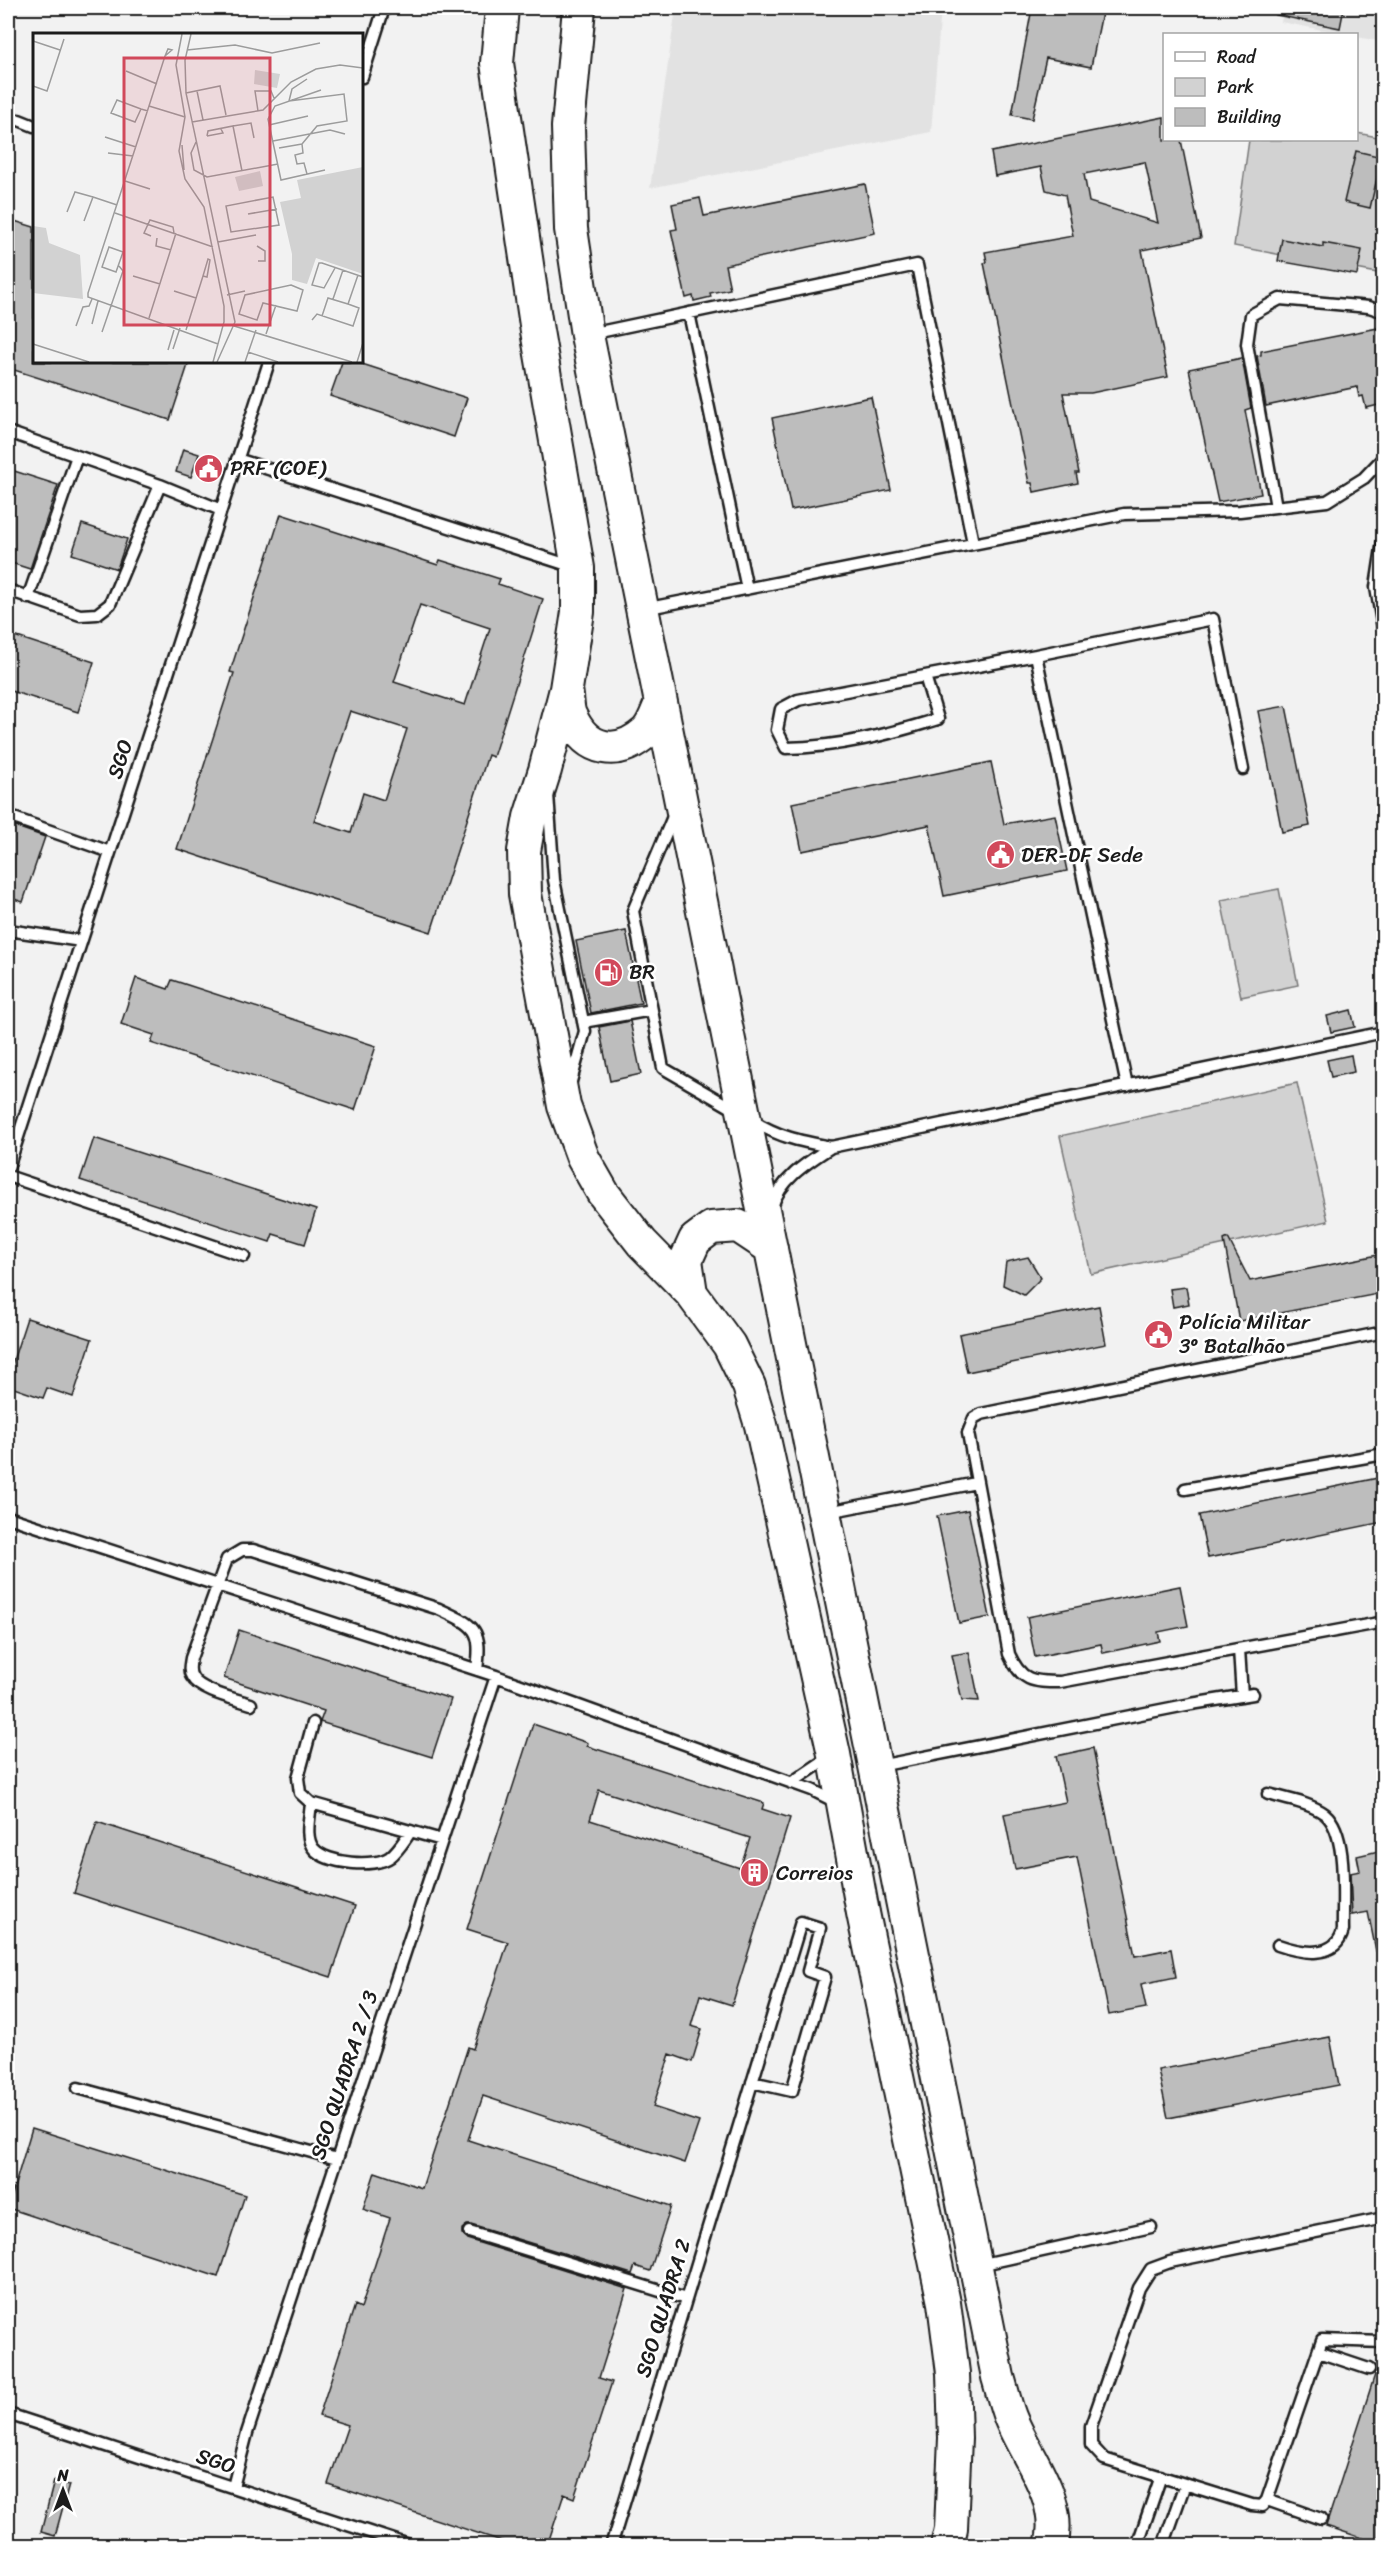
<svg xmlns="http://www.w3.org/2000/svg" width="1391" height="2553" viewBox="0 0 1391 2553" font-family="Sriracha,sans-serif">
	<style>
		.built { fill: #e2e2e2 }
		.green { fill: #d2d2d2; stroke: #777; stroke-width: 1.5 }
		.building { fill: #bdbdbd; stroke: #1c1c1c; stroke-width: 1.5; fill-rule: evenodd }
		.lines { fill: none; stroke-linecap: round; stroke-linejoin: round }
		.service-casing { stroke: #1c1c1c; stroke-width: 15 }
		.primary-casing { stroke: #1c1c1c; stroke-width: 36 }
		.service { stroke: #fff; stroke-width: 10 }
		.primary { stroke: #fff; stroke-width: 32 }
		.labels { text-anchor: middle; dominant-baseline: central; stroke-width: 5; stroke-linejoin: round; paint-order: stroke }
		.poi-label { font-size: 21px; fill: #1c1c1c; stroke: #fff; text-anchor: start }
		.street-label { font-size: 21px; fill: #1c1c1c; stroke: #fff }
		.inset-road { fill: none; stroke: #9c9c9c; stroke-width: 1.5 }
		.view { fill: #d1495b; fill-opacity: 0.15; stroke: #d1495b; stroke-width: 3 }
		.inset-edge { fill: none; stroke: #1c1c1c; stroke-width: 3 }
	</style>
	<rect width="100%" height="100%" fill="#f2f2f2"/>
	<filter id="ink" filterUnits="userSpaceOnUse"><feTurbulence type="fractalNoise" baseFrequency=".0167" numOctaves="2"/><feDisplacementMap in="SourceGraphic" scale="12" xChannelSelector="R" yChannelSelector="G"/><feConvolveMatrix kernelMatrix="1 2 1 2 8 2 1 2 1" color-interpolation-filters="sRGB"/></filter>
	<g filter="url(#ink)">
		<path class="built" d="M676,8H941L931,132L650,188Z
			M1284,8H1383V42L1357,37L1356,34H1343L1281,22Z"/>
		<path class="green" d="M1357,133L1383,138V274L1234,246L1249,140H1356Z
			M1279,889L1298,985L1241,997L1221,900Z
			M1297,1083L1328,1221L1091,1274L1060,1136Z"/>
		<path class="building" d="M1032,8H1103L1091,67L1046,58L1032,119L1012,115Z
			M1277,8H1344L1340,28L1276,15Z
			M1164,117V140H1181L1201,238L1142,250L1168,377L1091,393H1063L1079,473H1076L1078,483L1034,492L1032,483H1029L984,263L987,262L985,252L1073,236L1065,195L1046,190L1041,167L995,176L991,152ZM1145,162L1158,223L1089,202L1084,174Z
			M1356,151L1382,157L1370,208L1344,202Z
			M865,184L875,233L725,265L730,289L710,293L711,297L694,301L693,296L686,298L671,230L677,229L672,204L700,198L704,216Z
			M8,219L34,227V362H189L170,420L8,368Z
			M1282,239L1323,247V243L1362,250L1357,275L1278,261Z
			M1383,327V404L1366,408L1363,396L1359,397L1357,387L1266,406L1257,356L1261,355V351Z
			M1242,358L1251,408L1245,410L1261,494L1218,502L1189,369Z
			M342,362H356L467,398L454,437L330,396Z
			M871,397L891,490L791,510L772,418Z
			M183,449L199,454L191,477L176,472Z
			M8,469L58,485L30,569L8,562Z
			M281,514L438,565L440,560L500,579L498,584L543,599L493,757L488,755L431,932L177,849L234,673L230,672ZM420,605L490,628L465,705L394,682ZM350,711L407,729L384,800L363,793L351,833L314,821Z
			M82,524L127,539L117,569L72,554Z
			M8,634L94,662L78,712L8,690Z
			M1286,706L1310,826L1282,832L1258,711Z
			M991,762L1004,824L1055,815L1067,871L944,896L929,825L802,851L792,803Z
			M8,824L45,837L23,902L8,897Z
			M626,931L641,1003L591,1013L576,941Z
			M136,978L168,989L172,980L376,1046L355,1110L151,1043L154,1035L121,1024Z
			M1351,1010L1355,1027L1331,1032L1327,1016Z
			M630,1021L641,1074L610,1081L599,1027Z
			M1351,1055L1354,1072L1331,1077L1327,1060Z
			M94,1138L316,1210L305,1244L273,1234L270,1242L80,1180Z
			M1228,1238L1250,1281L1383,1254V1293L1239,1321L1224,1240Z
			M1028,1257L1041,1278L1024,1295L1003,1285L1006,1262Z
			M1186,1287L1189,1304L1173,1307L1170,1289Z
			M1099,1306L1106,1344L967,1372L959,1334Z
			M27,1318L92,1339L73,1397L47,1388L43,1398L8,1386V1376Z
			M1378,1478L1383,1504V1522L1208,1558L1199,1515Z
			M968,1510L990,1617L959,1623L937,1516Z
			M1180,1586L1188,1626L1158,1632L1160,1641L1103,1653L1101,1644L1035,1657L1027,1617Z
			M239,1630L451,1699L432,1757L320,1722L324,1711L224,1678Z
			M969,1652L979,1701L962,1700L952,1655Z
			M533,1724L588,1743L587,1746L764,1803L762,1809L790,1818L732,2005L700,1995L691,2026L702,2029L692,2062L670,2054L653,2107L699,2122L685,2163L483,2096L468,2140L671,2206L650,2271L635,2266L632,2274L471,2225H467L462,2229V2234L467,2239L627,2289L599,2378L612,2382L574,2498L564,2494L547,2546H517L328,2484L348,2425L319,2416L355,2305L361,2308L390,2218L363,2209L375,2172L422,2188L468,2047L473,2049L508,1942L467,1929ZM599,1790L750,1838L740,1868L590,1820Z
			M1093,1748L1135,1956L1171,1949L1176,1977L1141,1984L1146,2008L1109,2015L1077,1857L1015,1869L1004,1814L1066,1802L1056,1756Z
			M97,1822L355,1906L331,1977L74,1893Z
			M1383,1850V1950L1376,1951L1368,1912L1352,1915L1350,1873L1360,1871L1357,1856Z
			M1330,2037L1339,2085L1168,2118L1158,2070Z
			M32,2128L245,2195L218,2277L8,2208Z
			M1380,2359H1383V2545L1326,2526Z
			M54,2481L69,2485L55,2536L41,2532Z"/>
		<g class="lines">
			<defs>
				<path id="service" d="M362,77L384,8
					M19,120L34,126
					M689,313L747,589
					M590,334L917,265L973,543
					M8,432L160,485L221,510
					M237,459L574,567
					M1276,507L1247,344L1251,315L1280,299L1369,307L1384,312
					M1384,535L1376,587L1384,634
					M8,590L80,615L97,614L110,604L160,485
					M28,598L77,456
					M644,609L1124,514L1240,511L1327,501L1364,478L1384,457
					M1036,655L1213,619L1243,769
					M925,676L938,719C887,735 840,747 786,748L777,730L781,709L798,700L1036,655L1127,1086
					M548,794L554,880L585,1031L570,1085
					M675,812L633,911L663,1068L737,1111
					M8,816L110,852
					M8,930L81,941
					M583,1022L652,1010
					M750,1119C778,1137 799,1141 831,1147
					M8,1168L269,362
					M8,1176L244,1256
					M772,1207C780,1179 808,1162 831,1147L1384,1032
					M1384,1332L981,1414L974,1418L968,1433L1009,1654C1021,1681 1032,1682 1060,1682L1384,1622
					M1185,1489L1384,1454
					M828,1512L976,1483
					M8,1517L496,1676L812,1790L838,1803
					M1239,1649L1242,1696
					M251,1704C236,1699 199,1691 192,1677C188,1671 190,1665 191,1658L227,1559L242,1550H253L439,1609C476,1626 482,1629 477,1670
					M313,1723L298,1778L300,1793L311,1803L442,1840
					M879,1766L1191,1704L1253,1694
					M791,1783L831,1756
					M1268,1794C1286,1799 1310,1803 1325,1814C1349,1834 1342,1900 1343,1930C1336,1960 1301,1953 1278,1945
					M311,1803C310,1817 304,1838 314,1849C327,1864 375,1868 390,1857C399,1850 405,1839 411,1831
					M78,2088L337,2159
					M1384,2218L1170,2262L1151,2269L1139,2288L1091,2426V2445L1104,2459L1252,2505L1262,2506L1267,2500L1322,2340L1384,2342
					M469,2232L686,2299
					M979,2265L1151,2227
					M1318,2352L1369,2369
					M8,2414L412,2546
					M233,2487L247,2433L496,1676
					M1267,2500L1321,2519
					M611,2546L801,1922L820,1928L808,1971L825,1977L792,2091L752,2082
					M1137,2546L1161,2476
					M1163,2546L1185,2484"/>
				<path id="primary" d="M502,8L497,63L536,325L578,568V612L566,689L545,770L530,817L524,851L525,894L564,1106L583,1158L603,1193L642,1243L691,1293L729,1345L749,1386L761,1425L834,1754L863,1913L944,2303L953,2373L955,2438L951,2529L947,2546
					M579,8L568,127L571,229L587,335L998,2377C1002,2390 1005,2404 1010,2417C1026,2458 1064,2499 1051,2546
					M566,690C568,699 567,710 571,717C587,752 618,757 646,732C653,725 657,712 661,703
					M691,1293L686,1260L695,1240L711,1228L738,1226L771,1248"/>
			</defs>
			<use href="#service" class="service-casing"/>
			<use href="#primary" class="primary-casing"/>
			<use href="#service" class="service"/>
			<use href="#primary" class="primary"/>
		</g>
	</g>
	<defs>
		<symbol id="civic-disc" viewBox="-11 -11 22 22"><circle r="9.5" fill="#d1495b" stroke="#fff"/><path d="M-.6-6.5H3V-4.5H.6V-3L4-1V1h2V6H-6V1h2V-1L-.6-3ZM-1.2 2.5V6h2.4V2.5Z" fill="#fff"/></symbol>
		<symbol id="fuel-disc" viewBox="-11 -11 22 22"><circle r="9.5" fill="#d1495b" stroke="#fff"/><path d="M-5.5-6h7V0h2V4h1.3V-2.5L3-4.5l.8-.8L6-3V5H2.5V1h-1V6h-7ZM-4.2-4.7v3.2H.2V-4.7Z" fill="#fff"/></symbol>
		<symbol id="building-disc" viewBox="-11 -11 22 22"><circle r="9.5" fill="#d1495b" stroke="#fff"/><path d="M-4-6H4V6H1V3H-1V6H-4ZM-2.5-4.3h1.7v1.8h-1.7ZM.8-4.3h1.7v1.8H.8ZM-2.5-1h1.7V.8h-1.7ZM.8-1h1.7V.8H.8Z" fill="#fff"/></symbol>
	</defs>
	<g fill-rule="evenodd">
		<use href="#civic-disc" x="192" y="452" width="33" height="33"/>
		<use href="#civic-disc" x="984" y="838" width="33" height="33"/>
		<use href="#fuel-disc" x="592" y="956" width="33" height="33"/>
		<use href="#civic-disc" x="1142" y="1318" width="33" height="33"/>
		<use href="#building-disc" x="738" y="1856" width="33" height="33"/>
	</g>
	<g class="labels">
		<g class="poi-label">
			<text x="230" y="468">PRF (COE)</text>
			<text x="1021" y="855">DER-DF Sede</text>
			<text x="629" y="972">BR</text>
			<text x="1179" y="1322">Polícia Militar<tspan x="1179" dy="24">3º Batalhão</tspan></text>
			<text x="776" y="1873">Correios</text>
		</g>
		<g class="street-label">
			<text transform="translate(120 759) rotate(-72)">SGO</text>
			<text transform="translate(344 2075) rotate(-72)">SGO QUADRA 2 / 3</text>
			<text transform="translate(663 2308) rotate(-73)">SGO QUADRA 2</text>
			<text transform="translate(216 2461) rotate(18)">SGO</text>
		</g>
	</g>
	<g transform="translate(33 33)">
		<rect width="330" height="330" fill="#f2f2f2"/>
		<path d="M222,37L247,41L244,55L221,51ZM330,134V241L283,225L274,251L259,247V221L247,169L268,165L264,147ZM227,138L230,153L206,158L202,144ZM0,193L13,195L16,210L47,222L50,266L0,260Z" fill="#d2d2d2"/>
		<path class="inset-road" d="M149,1L143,32L152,84L146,118L152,146L171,174L191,273V289L180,329M158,1L152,27L153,60L202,289L184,329M0,8L27,17M154,17L202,12L239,20L287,10M132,23L139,17L135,16L132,23L116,73L55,260V264L185,311M93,38L124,51M0,53L14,58L31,6M288,57L242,73L235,86L248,147L292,137M164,58L170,87M153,60L187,53L193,82M256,68L311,61L314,88L284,93L269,111L270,120L262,122L264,131L271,130L274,141M256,68L259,56L274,46M116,73L152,84M108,76L102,89L78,80L84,67L108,76L115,78M225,78L222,58H238L241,65M159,89L230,77L258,49L283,36L307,32L330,35M236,92L275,83M200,93L218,90L221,105M174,103L175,98L200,93L209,138M174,103L190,100L188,96M72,104L103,114M240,108L297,97L312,101M163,109L158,120L161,137L174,144L245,131M149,112L151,137M246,115L269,111M75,120L100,123M92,148L117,156M240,164L246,192L198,199L193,173ZM34,179L42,159L60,164M82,180L180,214M215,181L244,176M51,188L60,164L84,172M118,203L111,200L117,187L140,194L141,200M124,205L123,213L138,217M185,209L223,202M224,213L232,218V228H225M76,214L90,219L83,239L69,234ZM302,235L291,255L279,252L286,230H289L330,244M100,243L127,251M258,252L270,257L264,278L230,270L224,287L206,281L212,262ZM141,258L163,265M194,262L212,258M300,266L310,237M289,283L295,265L315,271L325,242M116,285L143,200M279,287L284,281L320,293L326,275L315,271M59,291L65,268M43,293L50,274L56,273L59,266M201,293L319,329M153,297L170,243L175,226L177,227L174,244L170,243M69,299L90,238L86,233M233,301L243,272M0,311L56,329M140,316L147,295M135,317L141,297M215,319L245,329M212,329L223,297M324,329L330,310"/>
		<path class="view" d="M91,25H237V292H91Z"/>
		<rect width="330" height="330" class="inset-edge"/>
	</g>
	<rect width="1391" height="2553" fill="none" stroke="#fff" stroke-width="30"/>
	<rect x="15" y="15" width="1361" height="2523" fill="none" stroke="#1c1c1c" stroke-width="2" filter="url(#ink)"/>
	<rect x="1163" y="33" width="195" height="108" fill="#ffffff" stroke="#a4a4a4" stroke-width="1.5"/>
	<rect x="1175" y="52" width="30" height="9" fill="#ffffff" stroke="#a4a4a4" stroke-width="1.5"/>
	<text x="1217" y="63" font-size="18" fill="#1c1c1c">Road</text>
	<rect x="1175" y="78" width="30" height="18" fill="#d2d2d2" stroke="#a4a4a4" stroke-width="1.5"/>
	<text x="1217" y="93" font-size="18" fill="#1c1c1c">Park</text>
	<rect x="1175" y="108" width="30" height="18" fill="#bdbdbd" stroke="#a4a4a4" stroke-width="1.5"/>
	<text x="1217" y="123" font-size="18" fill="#1c1c1c">Building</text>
	<g transform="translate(63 2490)" stroke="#ffffff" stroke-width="4.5" paint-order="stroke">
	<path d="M0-4.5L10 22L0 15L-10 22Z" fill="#1c1c1c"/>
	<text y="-9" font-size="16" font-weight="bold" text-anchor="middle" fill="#1c1c1c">N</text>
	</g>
</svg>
